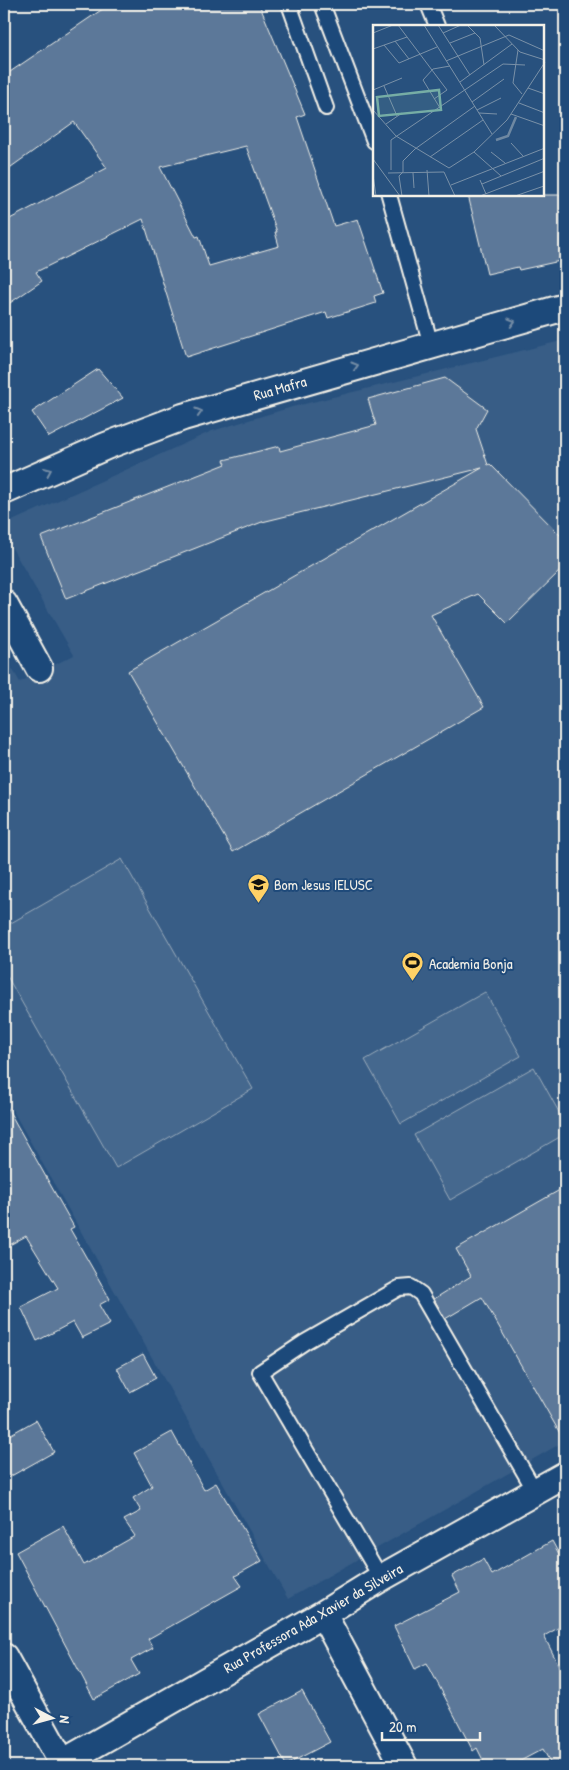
<svg xmlns="http://www.w3.org/2000/svg" width="569" height="1770" viewBox="0 0 569 1770" font-family="'Patrick Hand',sans-serif">
	<style>
		.built { fill: #375d86 }
		.green { fill: #45688e; stroke: #9cacbb }
		.building { fill: #5b7899; stroke: #f4f1e8; fill-rule: evenodd }
		.lines { fill: none; stroke-linecap: round; stroke-linejoin: round }
		.lane-casing { stroke: #f4f1e8; stroke-width: 18 }
		.street-casing { stroke: #f4f1e8; stroke-width: 30 }
		.lane { stroke: #1f4a7a; stroke-width: 14 }
		.street { stroke: #1f4a7a; stroke-width: 26 }
		.oneway { stroke: #748da6 }
		.labels { text-anchor: middle; dominant-baseline: central; stroke-width: 4; stroke-linejoin: round; paint-order: stroke }
		.street-label { font-size: 15px; fill: #f4f1e8; stroke: #1f4a7a }
		.poi-label { font-size: 15px; fill: #f4f1e8; stroke: #1f4a7a; text-anchor: start }
		.inset-river { fill: none; stroke: #6e88a2; stroke-width: 2.5 }
		.inset-road { fill: none; stroke: #7a91a8; stroke-width: 1 }
		.view { fill: #76ada5; fill-opacity: 0.15; stroke: #76ada5; stroke-width: 2.5 }
		.inset-edge { fill: none; stroke: #f4f1e8; stroke-width: 2.5 }
	</style>
	<rect width="100%" height="100%" fill="#28517e"/>
	<filter id="ink" filterUnits="userSpaceOnUse"><feTurbulence type="fractalNoise" baseFrequency=".02" numOctaves="2"/><feDisplacementMap in="SourceGraphic" scale="10" xChannelSelector="R" yChannelSelector="G"/><feConvolveMatrix kernelMatrix="1 2 1 2 8 2 1 2 1" color-interpolation-filters="sRGB"/></filter>
	<g filter="url(#ink)">
		<path class="built" d="M565,340V1441L288,1599L4,1095V655L20,682L74,655L5,536L4,531L10,522L212,431L292,407Z"/>
		<path class="green" d="M122,859L253,1089L116,1168L4,971V927Z
			M485,992L521,1056L401,1124L365,1060Z
			M534,1067L565,1123V1134L450,1200L414,1135Z"/>
		<path class="building" d="M110,4H259L305,114L297,117L334,226L358,219L383,293L374,296L376,303L328,318L326,312L186,357L143,219L36,272L42,281L4,307V222L107,168L74,122L4,172V76ZM246,146L277,232H275L279,246L209,266L199,236L196,237L160,167Z
			M468,195H565V256L559,258L560,261L519,270L518,267L487,274Z
			M98,369L123,398L49,437L32,412Z
			M445,378L487,409L476,429L488,465L490,464L565,540V566L507,623L478,594L431,615L484,707L233,852L128,671L482,468L262,522L66,599L41,537L226,464L224,460L279,446L280,451L376,425L368,399Z
			M4,1102L74,1227L70,1229L110,1299L99,1305L110,1324L82,1338L73,1322L37,1341L21,1307L58,1288L26,1236L4,1248Z
			M565,1187V1442L482,1297L445,1319L434,1299L471,1276L456,1249Z
			M143,1354L156,1378L130,1392L117,1368Z
			M36,1420L54,1452L4,1480V1438Z
			M172,1432L204,1490L216,1483L262,1561L235,1576L242,1586L148,1639L153,1648L131,1660L139,1674L94,1699L16,1552L63,1526L84,1565L135,1536L124,1520L141,1511L133,1498L152,1486L134,1453Z
			M552,1541L565,1565V1624L544,1636L565,1678V1766H552L543,1749L511,1766H486L477,1748L473,1751L427,1663L415,1669L394,1626L460,1592L452,1576L483,1559L492,1575Z
			M302,1691L330,1742L286,1765L259,1714Z"/>
		<g class="lines">
			<defs>
				<path id="lane" d="M289,4L326,108
					M322,4L374,141
					M428,4L437,26
					M389,195L431,345
					M381,1578L260,1372L305,1342L399,1288L411,1287L421,1294L535,1491"/>
				<path id="street" d="M4,491L106,446L183,417L565,307
					M4,604L39,668
					M323,1614L404,1766
					M4,1657L64,1766
					M62,1763L323,1614L381,1578L565,1475"/>
			</defs>
			<use href="#lane" class="lane-casing"/>
			<use href="#street" class="street-casing"/>
			<use href="#lane" class="lane"/>
			<use href="#street" class="street"/>
		</g>
		<defs><path id="oneway-chevron" d="M-2-3.5L2.5 0L-2 3.5" fill="none" stroke-width="1.6" stroke-linecap="round" stroke-linejoin="round" transform="scale(1.25)"/></defs>
		<g class="oneway">
			<use href="#oneway-chevron" transform="translate(512 322) rotate(-16)"/>
			<use href="#oneway-chevron" transform="translate(355 366) rotate(-16)"/>
			<use href="#oneway-chevron" transform="translate(199 412) rotate(-17)"/>
			<use href="#oneway-chevron" transform="translate(48 471) rotate(-24)"/>
		</g>
	</g>
	<defs>
		<symbol id="school-pin" viewBox="-11 -11 22 30"><path d="M0 17L-7.5 6A9.5 9.5 0 1 1 7.5 6Z" fill="#ffd166" stroke="#1f4a7a"/><path d="M0-5L7-2L0 1L-7-2ZM-4 1L0 2.5L4 1V4Q0 6-4 4Z" fill="#111"/></symbol>
		<symbol id="stadium-pin" viewBox="-11 -11 22 30"><path d="M0 17L-7.5 6A9.5 9.5 0 1 1 7.5 6Z" fill="#ffd166" stroke="#1f4a7a"/><path d="M0-5a6.5 5 0 1 0 0 10a6.5 5 0 1 0 0-10ZM-3.5-1.8h7v3.6h-7Z" fill="#111"/></symbol>
	</defs>
	<g fill-rule="evenodd">
		<use href="#school-pin" x="246" y="872" width="25" height="34"/>
		<use href="#stadium-pin" x="400" y="950" width="25" height="34"/>
	</g>
	<g class="labels">
		<g class="street-label">
			<text transform="translate(280 388) rotate(-16)">Rua Mafra</text>
			<text transform="translate(313 1618) rotate(-30)">Rua Professora Ada Xavier da Silveira</text>
		</g>
		<g class="poi-label">
			<text x="274" y="884">Bom Jesus IELUSC</text>
			<text x="429" y="963">Academia Bonja</text>
		</g>
	</g>
	<g transform="translate(373 25)">
		<rect width="171" height="171" fill="#28517e"/>
		<path class="inset-river" d="M123,115L135,111L143,92"/>
		<path class="inset-road" d="M25,0L74,65L61,74M51,0L119,109M65,0L97,50M94,0L107,13L111,40M121,0L147,27L172,35M0,8L20,0M70,8L88,0M22,16L36,34M77,18L102,8M11,20L26,38L64,22M0,24L34,12M145,25L140,58L149,69M73,36L136,10L172,26M87,57L139,19M11,61L24,91M155,63L172,69M0,65L29,53M99,77L131,54M146,78L172,88M67,83L50,55L60,44L77,41M0,85L23,111L76,143L101,127L134,95L172,37M104,85L128,73M106,88L124,89M138,89L172,101M13,99L29,88M138,118L150,131M101,127L128,151M118,127L132,138M57,132L110,95M0,134L27,171M18,145V115L130,39L152,40M54,145L56,171M30,147V136L42,124L102,81M15,148L71,147L82,171M40,148L41,163M0,150L3,171M107,155L113,169M109,159L172,133M78,160L172,123M29,171L26,151L30,147M107,171L172,146M142,171L171,161"/>
		<path class="view" d="M66,65L68,85L6,91L4,72Z"/>
		<rect width="171" height="171" class="inset-edge"/>
	</g>
	<rect width="569" height="1770" fill="none" stroke="#1f4a7a" stroke-width="20"/>
	<rect x="10" y="10" width="549" height="1750" fill="none" stroke="#f4f1e8" stroke-width="2" filter="url(#ink)"/>
	<g transform="translate(52 1718) rotate(96)" stroke="#1f4a7a" stroke-width="4" paint-order="stroke">
	<path d="M0-4L9 19L0 12L-9 19Z" fill="#f4f1e8"/>
	<text y="-8" font-size="14" font-weight="bold" text-anchor="middle" fill="#f4f1e8">N</text>
	</g>
	<path d="M382 1732v8h98v-8" fill="none" stroke="#f4f1e8" stroke-width="2.5"/>
	<text x="389" y="1732" font-size="15" fill="#f4f1e8" stroke="#1f4a7a" stroke-width="4" paint-order="stroke">20 m</text>
</svg>
